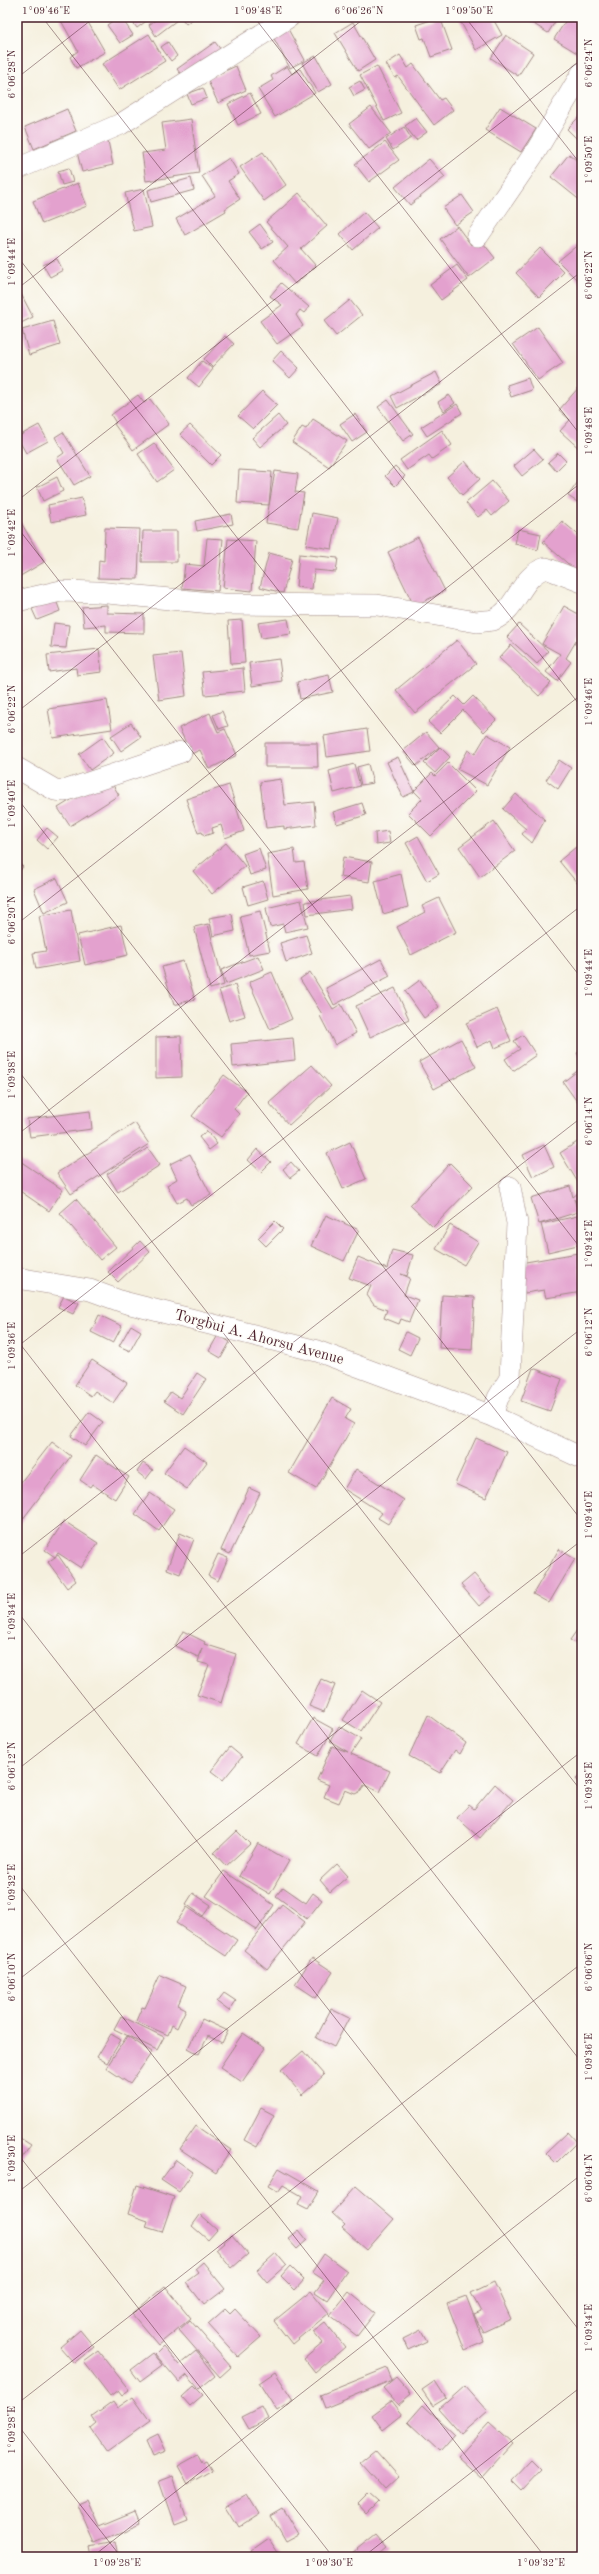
<svg xmlns="http://www.w3.org/2000/svg" width="599" height="2574" viewBox="0 0 599 2574" font-family="'Old Standard TT',serif">
	<style>
		.building { fill: #e3a1ce }
		.lines { fill: none; stroke-linecap: round; stroke-linejoin: round }
		.minor-casing { stroke: #a08884; stroke-width: 22 }
		.minor { stroke: #fff; stroke-width: 21 }
		.ticks { fill: none; stroke: #4a1f2b; stroke-width: 1; stroke-opacity: 0.45 }
		.labels { text-anchor: middle; dominant-baseline: central; stroke-width: 3; stroke-linejoin: round; paint-order: stroke }
		.street-label { font-size: 15px; fill: #4a1f2b; stroke: #fdfcf7 }
		.neatline { fill: none; stroke: #4a1f2b; stroke-width: 1.5 }
		.ticks-label { font-size: 10px; text-anchor: middle; fill: #4a1f2b }
	</style>
	<rect width="100%" height="100%" fill="#fdfcf7"/>
	<filter id="ink" filterUnits="userSpaceOnUse"><feTurbulence type="fractalNoise" baseFrequency=".025" numOctaves="2"/><feDisplacementMap in="SourceGraphic" scale="8" xChannelSelector="R" yChannelSelector="G"/><feConvolveMatrix kernelMatrix="1 2 1 2 8 2 1 2 1" color-interpolation-filters="sRGB"/></filter>
	<filter id="wash" filterUnits="userSpaceOnUse"><feTurbulence type="fractalNoise" baseFrequency=".012" numOctaves="4" result="noise"/><feDisplacementMap in="SourceGraphic" scale="16" xChannelSelector="R" yChannelSelector="G"/><feGaussianBlur stdDeviation="0.9" result="paint"/><feColorMatrix in="noise" values="0 0 0 0 0 0 0 0 0 0 0 0 0 0 0 0 0 1.4 0 .05"/><feComposite in="paint" operator="in"/></filter>
	<g filter="url(#wash)">
		<rect width="100%" height="100%" fill="#f5f0de"/>
		<g id="blocks">
			<path class="building" d="M59,17H85L105,52L76,68L70,57L78,51Z
				M118,17H121L133,35L120,43L107,25Z
				M135,17H148L149,19L137,28L131,20Z
				M159,17H195L186,24L181,17L156,36L149,25Z
				M440,17L452,50L431,57L424,38L421,39L416,25Z
				M458,17H492L502,35L476,50Z
				M523,17H558L548,33Z
				M568,17H582V56L554,39Z
				M353,22L375,60L358,71L335,33Z
				M288,29L305,60L290,68L273,37Z
				M149,34L165,61L119,90L102,64Z
				M506,35L533,53L518,76L491,58Z
				M168,42L177,56L171,61L161,47Z
				M215,42L227,58L189,85L177,69Z
				M400,55L408,68L413,64L440,100L444,98L453,110L434,125L398,76L395,78L386,64Z
				M316,56L332,84L318,92L302,63Z
				M236,66L246,90L218,103L207,79Z
				M287,66L292,74L300,69L315,93L275,117L258,89L273,80L271,76Z
				M377,66L401,113L384,121L360,75Z
				M360,81L365,90L354,96L349,87Z
				M203,88L207,98L191,104L187,94Z
				M250,93L261,114L238,125L228,104Z
				M371,107L391,133L369,149L349,124Z
				M500,107L536,129L521,152L485,130Z
				M67,109L76,131L34,149L25,127Z
				M582,114V144L567,129Z
				M416,118L427,132L416,140L405,126Z
				M191,119L199,173L146,181L142,153L166,150L162,123Z
				M404,127L411,138L393,150L386,139Z
				M108,141L113,165L82,172L76,148Z
				M385,142L399,160L369,182L355,164Z
				M263,152L286,185L264,201L240,167Z
				M569,154L582,165V202L551,177Z
				M229,158L239,174L228,181L240,199L225,209L226,211L185,235L176,219L215,196L202,176Z
				M429,159L445,177L410,205L395,187Z
				M69,168L73,182L62,185L58,171Z
				M191,178L194,190L151,202L148,190Z
				M78,183L87,206L42,224L33,201Z
				M144,189L152,227L134,231L125,193Z
				M299,193L327,226L301,249L316,266L295,284L274,260L288,247L266,222Z
				M462,195L474,212L455,225L443,208Z
				M364,212L378,228L353,250L340,234Z
				M260,224L273,242L262,249L249,232Z
				M457,226L471,245L480,239L495,258L469,278L440,239Z
				M580,243L582,245V285L558,261Z
				M540,248L564,272L539,297L516,273Z
				M57,259L63,270L50,277L43,265Z
				M457,265L468,280L441,300L430,285Z
				M281,283L309,307L304,313L300,310L296,315L303,326L277,344L260,321L282,305L270,296Z
				M19,290L33,317L17,325V291Z
				M350,300L362,315L336,336L324,321Z
				M53,321L60,345L29,355L22,330Z
				M538,327L563,363L538,380L513,344Z
				M225,336L234,344L212,367L204,359Z
				M281,351L299,368L290,378L272,361Z
				M202,361L213,369L199,387L188,378Z
				M436,372L442,384L397,408L391,396Z
				M528,378L532,390L511,397L507,385Z
				M580,386L582,388V451L560,431L570,420L559,410Z
				M262,391L277,405L253,429L238,416Z
				M138,395L144,403L150,399L169,424L133,450L114,424L116,423L111,415Z
				M449,395L455,403L444,411L438,402Z
				M388,400L413,434L403,441L378,407Z
				M457,404L462,413L427,436L421,427Z
				M355,414L367,432L352,442L340,424Z
				M278,415L286,425L260,447L252,438Z
				M313,419L347,441L329,467L292,442L302,427L306,429Z
				M39,425L48,441L26,453L17,437Z
				M190,425L221,455L211,465L180,434Z
				M442,430L452,445L432,459L429,455L407,470L400,460Z
				M63,432L90,476L74,485L57,458L64,453L55,437Z
				M154,443L174,470L157,482L138,454Z
				M534,449L543,459L522,476L514,466Z
				M558,453L566,461L556,471L548,462Z
				M465,461L480,479L462,495L447,477Z
				M395,466L405,476L395,486L385,476Z
				M239,470L272,472L269,505L237,503Z
				M275,471L298,474L295,492L304,493L298,528L266,523Z
				M582,476V505L568,496Z
				M57,477L63,491L43,501L37,487Z
				M492,481L509,501L492,516L487,510L478,517L466,503Z
				M82,498L86,515L51,522L48,505Z
				M312,513L338,518L332,549L306,545Z
				M231,514L233,524L197,531L195,521Z
				M19,519L44,562L17,578V520Z
				M562,521L582,538V576L543,542Z
				M105,528L140,529L138,579L98,578L99,560L104,561Z
				M518,529L541,534L538,550L515,544Z
				M143,531H177V562H142Z
				M418,537L445,591L414,606L388,552Z
				M207,538L223,539L218,591L182,588L185,564L204,566Z
				M228,539L256,541L252,591L223,588Z
				M269,553L292,559L283,593L260,587Z
				M299,554L338,558L336,572L314,570L312,589L296,587Z
				M56,600L60,611L37,620L32,609Z
				M107,605V613L144,614V633L106,632V625L84,627L82,607Z
				M564,606L582,616V631L566,658L571,662L557,681L546,672L560,654L542,644Z
				M288,619L291,634L261,638L258,623Z
				M242,620L245,663L231,664L228,621Z
				M54,623L69,625L66,648L51,647Z
				M519,624L548,651L537,664L507,637Z
				M457,640L476,664L415,713L396,690Z
				M511,645L551,683L539,696L499,658Z
				M99,649L102,672L77,675L76,668L49,672L47,655Z
				M181,653L186,696L159,700L153,656Z
				M279,659L282,681L252,686L249,663Z
				M243,668L245,691L205,695L202,672Z
				M329,675L333,692L300,699L297,682Z
				M455,696L464,705L473,696L496,720L484,732L463,710L440,733L428,722Z
				M107,700L112,729L53,738L48,709Z
				M222,711L228,726L219,729L213,715Z
				M210,713L218,732L225,729L237,755L209,769L200,750L191,754L179,728Z
				M131,723L141,737L121,751L111,736Z
				M367,729L370,751L327,757L324,736Z
				M426,732L439,747L416,766L403,751Z
				M487,734L510,747L487,785L457,769L468,750L475,754Z
				M103,737L114,753L90,770L79,754Z
				M265,743H317L318,767H265Z
				M440,747L450,757L435,773L424,763Z
				M398,757L414,792L403,797L387,762Z
				M559,760L571,768L558,789L546,780Z
				M448,763L476,791L431,836L408,813L422,799L414,791L432,773L435,776Z
				M354,764L360,786L334,793L329,771Z
				M368,764L373,783L361,785L357,767Z
				M108,777L119,795L70,826L58,808Z
				M281,779L285,805L314,802L316,825L284,829V826L266,828L260,782Z
				M229,785L244,831L225,838L221,825L212,828L213,833L204,836L202,832L198,833L186,799Z
				M516,794L545,820L532,843L522,834L526,829L503,809Z
				M362,803L366,815L337,824L333,812Z
				M494,821L515,851L480,877L459,847Z
				M47,828L58,837L47,849L37,840Z
				M388,831L390,843L376,845L375,833Z
				M418,836L439,874L427,881L406,843Z
				M226,843L245,866L212,894L193,871Z
				M576,847L582,855V889L559,861Z
				M259,848L266,870L250,875L243,854Z
				M294,849L296,863L304,862L308,889L273,895L267,854Z
				M343,857L372,862L369,882L340,877Z
				M17,861L23,867L17,874Z
				M401,874L408,907L383,914L375,881Z
				M57,878L68,902L44,913L34,889Z
				M263,881L268,899L248,905L243,887Z
				M350,896L352,909L307,915L305,902Z
				M439,898L456,932L411,955L397,927L425,912L422,906Z
				M301,900L308,927L285,932L283,924L270,927L266,908Z
				M71,910L80,961L36,969L33,953L46,951L39,916Z
				M260,911L270,951L249,955L240,916Z
				M232,914L235,931L213,936L209,918Z
				M208,924L224,985L210,989L194,927Z
				M121,925L128,955L85,965L78,935Z
				M306,935L312,953L286,962L280,943Z
				M258,956L264,969L226,984L221,970Z
				M381,959L390,976L334,1005L326,988Z
				M183,961L195,999L174,1005L162,967Z
				M272,972L292,1019L270,1029L249,982Z
				M310,972L333,1009L341,1004L356,1033L335,1045L320,1016L322,1014L300,979Z
				M420,980L439,1007L424,1018L405,991Z
				M235,985L245,1016L229,1021L219,990Z
				M395,988L409,1019L370,1037L356,1006Z
				M497,1009L511,1041L495,1048L492,1040L477,1047L466,1023Z
				M523,1035L536,1055L513,1071L505,1059L520,1049L514,1041Z
				M181,1036L182,1077L156,1078V1037Z
				M293,1038L295,1060L233,1067L231,1044Z
				M461,1039L476,1067L434,1089L419,1062Z
				M582,1050V1061L577,1053Z
				M312,1065L331,1086L289,1125L269,1103Z
				M580,1069L582,1072V1100L578,1103L563,1082Z
				M224,1075L247,1092L234,1109L239,1114L221,1137L192,1116Z
				M90,1111L92,1129L30,1137L27,1119Z
				M135,1123L149,1144L71,1194L57,1173Z
				M207,1131L217,1144L209,1150L199,1137Z
				M582,1139V1182L579,1184L560,1153Z
				M350,1142L366,1179L343,1189L327,1153Z
				M544,1145L554,1167L533,1177L523,1155Z
				M148,1148L160,1165L118,1192L107,1174Z
				M257,1149L271,1162L261,1172L248,1160Z
				M190,1154L211,1195L191,1205L187,1198L177,1203L167,1185L177,1179L170,1164Z
				M17,1159L63,1190L49,1211L17,1189Z
				M291,1162L299,1171L290,1178L283,1169Z
				M450,1163L473,1186L433,1227L410,1205Z
				M570,1186L573,1197L582,1190V1209L574,1199L578,1212L539,1224L531,1198Z
				M76,1199L116,1247L100,1260L60,1213Z
				M326,1215L359,1230L344,1261L311,1246Z
				M582,1215V1244L548,1252L541,1224Z
				M275,1221L283,1229L266,1246L258,1238Z
				M450,1225L478,1242L464,1265L436,1249Z
				M140,1241L150,1252L118,1282L108,1272Z
				M392,1250L413,1255L407,1276L401,1274L410,1278L404,1295L418,1300L409,1322L401,1319L399,1324L384,1318L387,1310L374,1305L367,1295L371,1286L349,1278L358,1257L387,1269Z
				M578,1253L582,1292L546,1298L544,1290L525,1293L520,1263Z
				M442,1295L475,1297L472,1350L439,1348Z
				M64,1296L79,1303L73,1314L58,1307Z
				M99,1315L122,1326L113,1343L91,1332Z
				M131,1325L141,1331L130,1351L119,1346Z
				M406,1332L418,1338L410,1355L398,1349Z
				M218,1335L230,1342L221,1358L209,1351Z
				M92,1360L127,1383L113,1403L95,1391L91,1396L75,1385Z
				M533,1368L562,1379L550,1411L521,1401Z
				M197,1373L206,1379L183,1414L164,1401L171,1392L180,1398Z
				M332,1398L351,1409L345,1419L354,1424L316,1489L289,1473Z
				M89,1412L103,1422L85,1446L71,1436Z
				M476,1438L507,1452L486,1498L455,1484Z
				M52,1442L71,1456L19,1524L17,1523V1487Z
				M184,1446L207,1462L187,1489L164,1473Z
				M96,1455L129,1477L115,1499L92,1484L90,1487L80,1480Z
				M143,1463L153,1470L146,1479L137,1472Z
				M356,1469L404,1500L388,1524L378,1518L382,1513L344,1489Z
				M249,1488L260,1493L230,1554L221,1550Z
				M150,1493L174,1509L159,1531L135,1514Z
				M64,1521L98,1543L81,1568L58,1553L55,1557L45,1550Z
				M180,1533L194,1539L180,1574L167,1569Z
				M559,1549L575,1559L549,1603L533,1594Z
				M218,1554L228,1558L218,1581L208,1576Z
				M58,1555L76,1581L67,1588L48,1562Z
				M474,1574L492,1595L479,1606L461,1585Z
				M582,1623V1647L570,1640Z
				M183,1631L205,1642L204,1644L236,1654L221,1703L197,1695L209,1665L198,1662L202,1648L198,1657L175,1646Z
				M321,1679L335,1685L324,1712L309,1706Z
				M362,1690L380,1702L361,1731L343,1720Z
				M428,1715L466,1743L460,1754L455,1750L440,1773L409,1756Z
				M313,1718L333,1729L318,1756L298,1744Z
				M339,1726L361,1739L351,1754L390,1771L380,1792L364,1785L361,1791L355,1794L345,1790L339,1803L324,1797L329,1785L317,1780L332,1746L348,1752L330,1741Z
				M230,1747L242,1757L223,1780L211,1771Z
				M582,1774V1786L576,1779Z
				M495,1784L513,1800L480,1838L457,1818L469,1805L474,1809Z
				M237,1831L250,1844L226,1866L214,1853Z
				M258,1843L289,1861L270,1894L239,1876Z
				M337,1864L348,1876L330,1892L320,1880Z
				M224,1871L274,1905L257,1930L206,1896Z
				M283,1887L306,1903L313,1893L322,1900L307,1919L276,1896Z
				M193,1893L211,1905L203,1916L186,1904Z
				M282,1904L305,1922L267,1969L244,1950Z
				M187,1907L237,1940L226,1956L176,1923Z
				M312,1958L333,1972L316,1998L295,1984Z
				M160,1975L186,1986L178,2005L186,2009L177,2028L172,2025L168,2035L136,2021L142,2007L145,2008Z
				M224,1993L236,2001L229,2011L217,2002Z
				M331,2009L349,2018L334,2047L316,2038Z
				M121,2016L164,2037L157,2050L114,2029Z
				M202,2019L228,2031L222,2043L208,2036L199,2054L188,2048Z
				M243,2033L265,2048L242,2082L220,2067Z
				M111,2034L121,2040L107,2063L97,2057Z
				M127,2036L152,2052L130,2084L106,2068Z
				M303,2051L324,2075L302,2095L281,2070Z
				M261,2108L274,2115L257,2147L244,2140Z
				M196,2126L231,2150L216,2173L180,2149Z
				M568,2132L577,2142L556,2163L546,2153Z
				M17,2136L31,2145L17,2165Z
				M176,2160L193,2172L179,2192L161,2180Z
				M279,2168L319,2191L308,2209L298,2204L302,2196L283,2185L278,2192L268,2186Z
				M137,2185L174,2197L162,2232L146,2227L148,2221L128,2214Z
				M356,2186L394,2219L367,2250L342,2228L345,2225L332,2213Z
				M200,2215L217,2230L208,2240L192,2226Z
				M299,2230L307,2240L297,2249L288,2239Z
				M232,2235L248,2254L232,2268L216,2249Z
				M276,2253L286,2265L267,2282L257,2270Z
				M324,2254L347,2271L327,2300L315,2292L324,2280L312,2272Z
				M203,2262L225,2289L204,2305L186,2282L198,2273L195,2269Z
				M290,2266L304,2280L295,2290L281,2276Z
				M494,2282L511,2319L483,2332L474,2315L481,2312L471,2293Z
				M165,2286L191,2318L158,2345L132,2314Z
				M311,2291L329,2313L292,2344L274,2321Z
				M349,2292L375,2313L357,2336L330,2315Z
				M466,2296L484,2342L465,2350L447,2303Z
				M225,2309L230,2314L235,2309L261,2337L238,2357L208,2324Z
				M190,2320L231,2367L220,2377L179,2330Z
				M325,2322L345,2347L315,2373L304,2359L323,2343L313,2331Z
				M80,2330L94,2347L74,2363L60,2347Z
				M421,2330L427,2341L408,2350L403,2339Z
				M163,2346L179,2365L196,2351L215,2376L199,2389L187,2375L179,2382L155,2354Z
				M99,2351L129,2390L122,2395L118,2390L110,2396L84,2362Z
				M153,2353L163,2365L140,2382L131,2370Z
				M387,2368L392,2380L325,2408L320,2395Z
				M275,2372L293,2400L277,2411L259,2383Z
				M396,2377L411,2394L398,2405L383,2388Z
				M435,2381L446,2398L433,2406L422,2390Z
				M194,2386L203,2395L190,2406L182,2397Z
				M465,2386L487,2411L461,2434L439,2409Z
				M133,2397L150,2421L107,2452L90,2428L96,2423L92,2417L113,2402L117,2408Z
				M391,2401L402,2415L383,2430L372,2415Z
				M423,2405L455,2435L440,2452L408,2422Z
				M262,2407L268,2419L249,2429L242,2417Z
				M489,2423L512,2444L481,2478L458,2457Z
				M158,2434L166,2451L153,2456L146,2440Z
				M375,2450L399,2477L385,2490L360,2462Z
				M198,2455L202,2462L206,2460L212,2470L188,2484L178,2466Z
				M531,2460L541,2470L522,2490L512,2480Z
				M172,2476L187,2519L174,2524L159,2481Z
				M247,2494L259,2514L239,2527L226,2506Z
				M369,2494L378,2502L366,2514L358,2505Z
				M87,2500L99,2527L135,2512L140,2524L95,2543L78,2504Z
				M283,2509L299,2535L286,2542L271,2516Z
				M376,2534L387,2547L375,2557H355L352,2553Z
				M269,2539L281,2557H256L252,2551Z
				M116,2542L119,2557H92L90,2547Z"/>
		</g>
	</g>
	<g filter="url(#ink)">
		<use href="#blocks" fill-opacity="0" stroke="#a08884" stroke-width="1"/>
		<g class="lines">
			<defs>
				<path id="minor" d="M17,169L121,124L289,17
					M478,236L536,151L582,73
					M17,601L61,591L97,592L222,604L377,605L477,622C482,621 488,621 493,620C518,610 520,575 546,568L582,582
					M17,768L55,790L64,791L181,752
					M17,1278L90,1290L123,1302L317,1351L492,1416L582,1458
					M492,1416L498,1398L510,1378L517,1223L510,1187"/>
			</defs>
			<use href="#minor" class="minor-casing"/>
			<use href="#minor" class="minor"/>
		</g>
	</g>
	<path class="ticks" d="M42,17L582,708M254,17L582,437M465,17L582,166M17,78L95,17M17,256L582,979M17,289L366,17M17,501L582,59M17,527L582,1250M17,712L582,271M17,798L582,1521M17,924L582,482M17,1069L582,1792M17,1135L582,694M17,1340L582,2063M17,1347L582,905M17,1558L582,1117M17,1611L582,2334M17,1770L582,1328M17,1882L545,2557M17,1981L582,1540M17,2153L333,2557M17,2193L582,1751M17,2404L582,1963M17,2424L121,2557M92,2557L582,2174M363,2557L582,2386"/>
	<g class="labels">
		<g class="street-label">
			<text transform="translate(259 1338) rotate(15)">Torgbui A. Ahorsu Avenue</text>
		</g>
	</g>
	<rect width="599" height="2574" fill="none" stroke="#fdfcf7" stroke-width="44"/>
	<rect x="22" y="22" width="555" height="2530" class="neatline"/>
	<g class="ticks-label">
		<text x="46" y="14">1°09'46"E</text>
		<text x="258" y="14">1°09'48"E</text>
		<text x="359" y="14">6°06'26"N</text>
		<text x="469" y="14">1°09'50"E</text>
		<text transform="translate(588 63) rotate(-90)" y="4">6°06'24"N</text>
		<text transform="translate(11 74) rotate(-90)" y="4">6°06'28"N</text>
		<text transform="translate(588 160) rotate(-90)" y="4">1°09'50"E</text>
		<text transform="translate(11 262) rotate(-90)" y="4">1°09'44"E</text>
		<text transform="translate(588 275) rotate(-90)" y="4">6°06'22"N</text>
		<text transform="translate(588 431) rotate(-90)" y="4">1°09'48"E</text>
		<text transform="translate(11 533) rotate(-90)" y="4">1°09'42"E</text>
		<text transform="translate(588 702) rotate(-90)" y="4">1°09'46"E</text>
		<text transform="translate(11 709) rotate(-90)" y="4">6°06'22"N</text>
		<text transform="translate(11 804) rotate(-90)" y="4">1°09'40"E</text>
		<text transform="translate(11 920) rotate(-90)" y="4">6°06'20"N</text>
		<text transform="translate(588 973) rotate(-90)" y="4">1°09'44"E</text>
		<text transform="translate(11 1075) rotate(-90)" y="4">1°09'38"E</text>
		<text transform="translate(588 1121) rotate(-90)" y="4">6°06'14"N</text>
		<text transform="translate(588 1244) rotate(-90)" y="4">1°09'42"E</text>
		<text transform="translate(588 1332) rotate(-90)" y="4">6°06'12"N</text>
		<text transform="translate(11 1346) rotate(-90)" y="4">1°09'36"E</text>
		<text transform="translate(588 1515) rotate(-90)" y="4">1°09'40"E</text>
		<text transform="translate(11 1617) rotate(-90)" y="4">1°09'34"E</text>
		<text transform="translate(11 1766) rotate(-90)" y="4">6°06'12"N</text>
		<text transform="translate(588 1786) rotate(-90)" y="4">1°09'38"E</text>
		<text transform="translate(11 1888) rotate(-90)" y="4">1°09'32"E</text>
		<text transform="translate(588 1967) rotate(-90)" y="4">6°06'06"N</text>
		<text transform="translate(11 1977) rotate(-90)" y="4">6°06'10"N</text>
		<text transform="translate(588 2057) rotate(-90)" y="4">1°09'36"E</text>
		<text transform="translate(11 2159) rotate(-90)" y="4">1°09'30"E</text>
		<text transform="translate(588 2178) rotate(-90)" y="4">6°06'04"N</text>
		<text transform="translate(588 2328) rotate(-90)" y="4">1°09'34"E</text>
		<text transform="translate(11 2430) rotate(-90)" y="4">1°09'28"E</text>
		<text x="117" y="2566">1°09'28"E</text>
		<text x="329" y="2566">1°09'30"E</text>
		<text x="541" y="2566">1°09'32"E</text>
	</g>
</svg>
